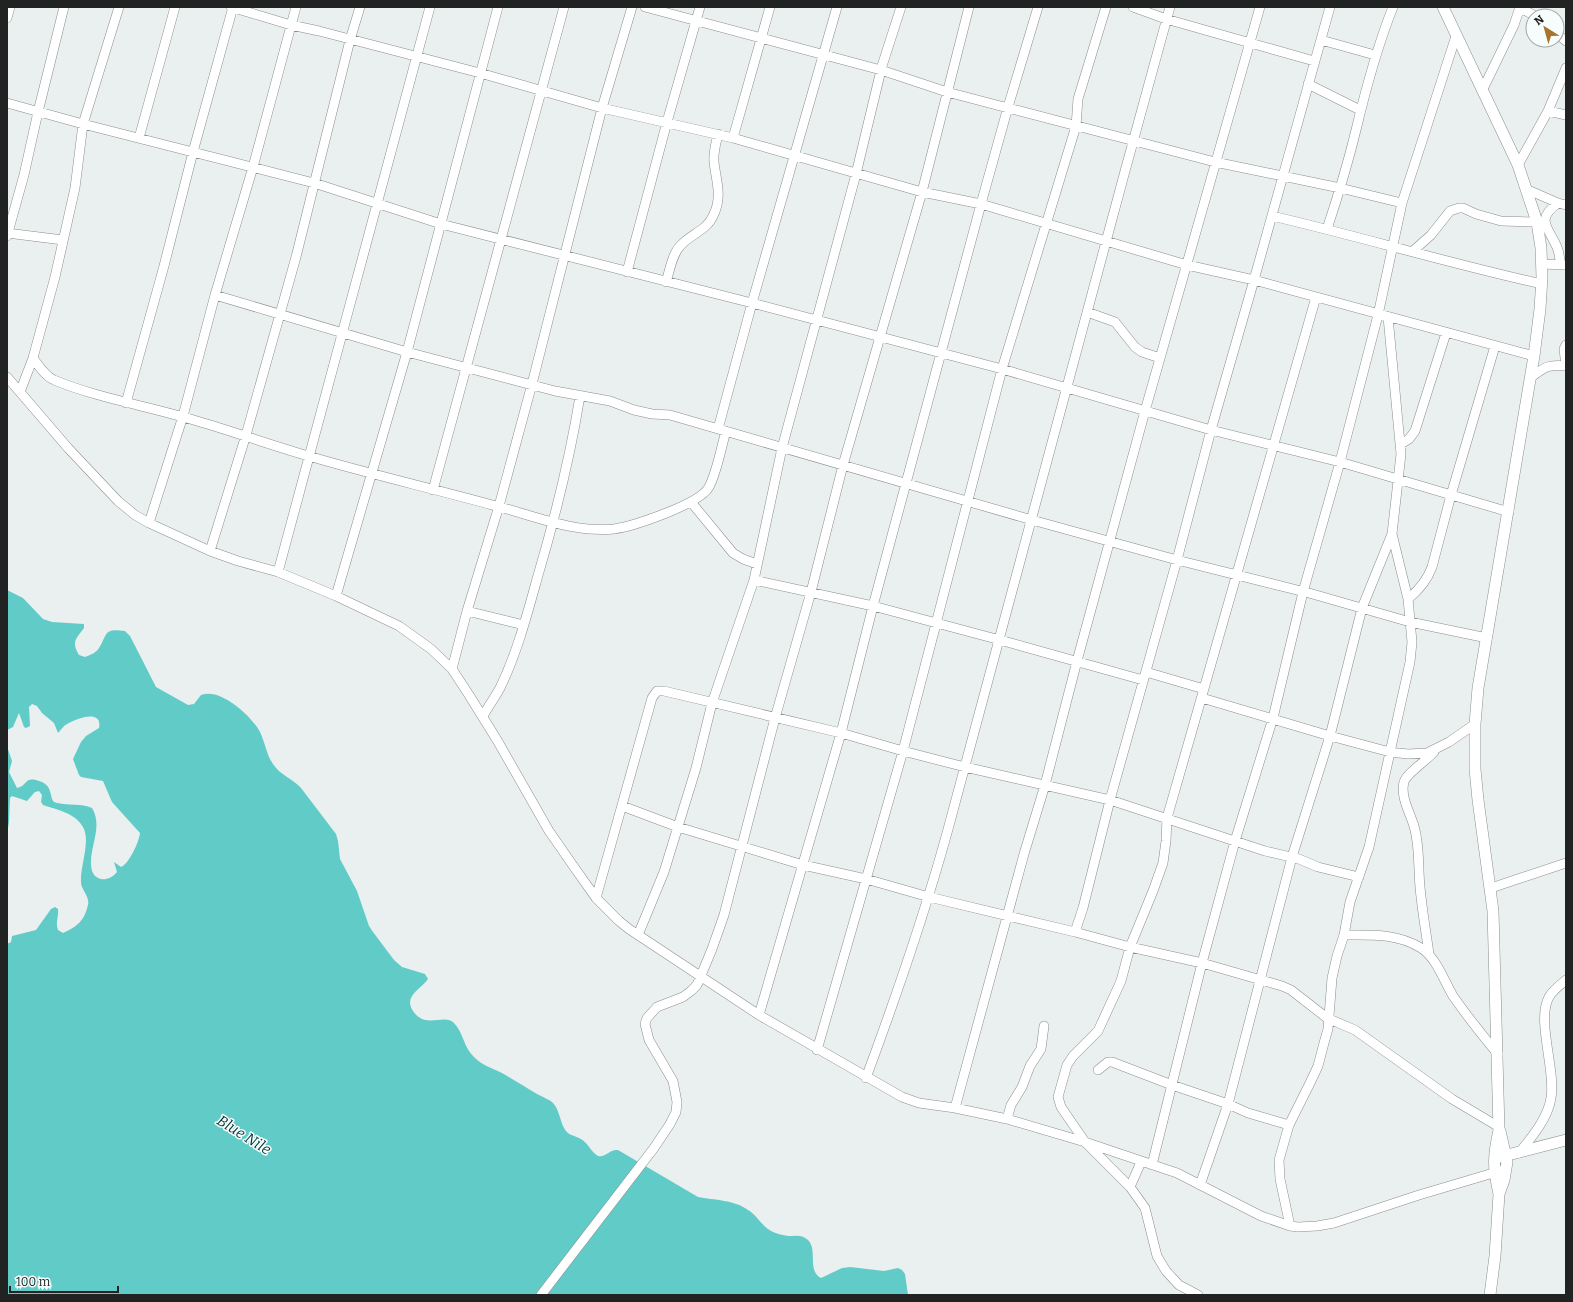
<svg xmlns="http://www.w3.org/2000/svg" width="1573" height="1302" viewBox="0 0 1573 1302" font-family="Bitter,serif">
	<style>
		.water { fill: #61cbc8 }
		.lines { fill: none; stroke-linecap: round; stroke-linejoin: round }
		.minor-casing { stroke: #898f8e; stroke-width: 10 }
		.major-casing { stroke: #898f8e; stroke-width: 12 }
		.minor { stroke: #fff; stroke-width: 9 }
		.major { stroke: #fff; stroke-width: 11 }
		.labels { text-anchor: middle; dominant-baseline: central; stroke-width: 3; stroke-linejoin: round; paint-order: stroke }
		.water-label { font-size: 15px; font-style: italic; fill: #003534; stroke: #f7fdfc }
	</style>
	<rect width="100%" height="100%" fill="#eaefef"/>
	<path class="water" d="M7,590L23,598L43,619L52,622L84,624V628C76,639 71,642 79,655L85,657C90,655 96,653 99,648C108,634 103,628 125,631L130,636L156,687L188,705L194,704L201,695C220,688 247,713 257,727C265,738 265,753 273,764C280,775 293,779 301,788L336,834L338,841L340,859L357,891L369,926L373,932L394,960L402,967L425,974L428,979C421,989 403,996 413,1011C426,1030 444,1013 454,1023C463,1032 464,1048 474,1057C482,1065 491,1068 500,1072C513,1079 525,1087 537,1094C542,1097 549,1099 553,1103C559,1109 560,1121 564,1128C568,1136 574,1135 581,1139C588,1143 591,1152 598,1156C606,1158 609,1149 618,1150L698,1197C714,1200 735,1200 748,1210C758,1216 762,1227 773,1232C777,1234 783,1235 788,1236C795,1236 802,1234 808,1240C818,1250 807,1271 821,1278L842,1268L850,1267L884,1271L898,1268L902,1270L905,1274L908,1295H7V944L11,942L12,936L36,930L51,909L55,907L58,909C59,916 55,923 58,930L63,933C78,926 84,921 88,905C90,896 81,890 81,882C80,866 91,841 83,827C75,813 58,810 43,805L41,802L42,795L39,791L35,792L27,801L12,796L10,798L9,822L7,834V746L12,761L9,772L17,788C28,786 24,776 39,781C56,786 47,801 57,803C69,806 81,803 92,808C103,826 90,846 91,864C91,881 107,884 117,872L114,862L121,867C129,864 139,842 140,833L112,802L103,781L81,777L79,775L73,759L81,742L86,736L99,728C103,708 75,719 67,724C63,726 61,730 58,733L54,723L42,713L37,706L32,704L29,707L30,726L26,728L24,727L19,713L13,727L7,730Z"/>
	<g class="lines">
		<defs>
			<path id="minor" d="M231,7L291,25L319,31L480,73L602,108L733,138L922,192L981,204L1187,265L1254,280L1534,356
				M645,7L881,70L947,92L1215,162L1340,188L1402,203
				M1133,7L1166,19L1314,61
				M1519,7L1535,16
				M7,18L10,7
				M1557,34L1566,41
				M1321,40L1375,55
				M1308,84L1360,110
				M1482,91L1514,25L1520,7
				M7,103L83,124L314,183L441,224L752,303L1002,369L1211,430L1340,462L1509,512
				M1548,111L1566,115
				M139,138L175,7
				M733,138L770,7
				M1518,165L1548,111L1566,68
				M1526,189L1558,203L1566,205
				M1558,203C1536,219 1547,226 1556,245C1559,251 1560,258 1560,264
				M1272,216C1362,237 1451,264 1542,284
				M1327,229C1338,196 1348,163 1356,130C1366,88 1377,47 1393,7
				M7,233L63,240
				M7,236L24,175L38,112L64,7
				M1413,251L1431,235L1450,211L1459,208H1463L1476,214L1501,221L1537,222
				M1542,264L1565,265
				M627,272L667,122L700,7
				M666,282C670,270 672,254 681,245C691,234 707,230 713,216C723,197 716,181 714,162C713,153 716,143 718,134
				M215,295L407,352L555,391L610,401L634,410L652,414L670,415L1032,520L1177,560L1309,593L1410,622L1487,638
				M1087,312L1115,322L1135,347L1142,352L1160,358
				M1566,345L1564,349L1566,366
				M33,358C39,366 45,376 54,380C100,399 149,406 197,421C235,432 273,446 312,457C373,475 435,489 496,506C535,516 573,533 614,529C634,526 700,504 709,487C717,472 721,448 726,431
				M7,377L68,448L118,501L135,515L149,523L210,551L238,561L278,572L336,596L399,626L431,649L452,669L469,695L497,740L549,831L574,867L596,898L619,921L629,929L759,1015L902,1097L919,1103L955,1108L1007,1119L1085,1142L1165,1169L1177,1173L1261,1216L1290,1226L1298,1227L1317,1226L1334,1223L1419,1195L1500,1171
				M1530,378C1545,367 1548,364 1566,366
				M20,392L33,358L55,277L75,188L83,124L119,7
				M126,403L164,266L193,152L233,7
				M718,429L752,303L837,7
				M1401,444L1409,439L1415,431L1446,333
				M433,490L564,7
				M691,502L733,553L743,559L757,564
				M149,523L183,416L215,295L253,167L296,7
				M210,551L246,435L296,257L350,40L360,7
				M278,572C329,384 379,195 430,7
				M754,580L873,606L1000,640L1143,680
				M336,596L407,352L498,7
				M1408,599C1419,590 1427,581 1432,567L1451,495L1495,346
				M467,611L524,625
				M452,669L467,611L499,506L532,384L602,108L632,7
				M1146,672L1204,689
				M1202,698L1330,736L1390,752L1408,754L1427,753L1449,742L1475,724
				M483,716C488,707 495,697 500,688C517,653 527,615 537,579C555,518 570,458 580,396
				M622,806L678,827L803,865L866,879L929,897L1075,932L1130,947L1202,963L1282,986L1291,990L1327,1018L1355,1030L1452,1099L1499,1127
				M1491,888L1566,863
				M596,898L652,698L657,691H664L841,733L903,751L965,767L1110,800L1265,851L1299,859L1318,867L1359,877
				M1075,932L1083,908L1110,800L1177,560L1211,430L1254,280L1330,7
				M638,935L664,872L696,768L712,703L754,580L782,448L856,174L882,66L901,7
				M1344,935C1370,935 1397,933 1421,948C1436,957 1444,981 1453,996C1467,1016 1482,1035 1498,1054
				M1429,954C1426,932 1422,910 1420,887C1418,867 1420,846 1414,826C1410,813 1400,796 1404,782C1406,774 1427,760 1434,752
				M759,1015L841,733L873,606L981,204L1008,107L1038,7
				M817,1050L903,751L1002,369L1076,126L1078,99L1106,7
				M1098,1070L1108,1062H1112L1172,1085L1228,1104L1248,1113L1289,1125
				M866,1078C896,997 924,916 947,833C1021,558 1094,282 1170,7
				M955,1108L1024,854L1045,785L1077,661L1145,411L1260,7
				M1007,1119L1011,1105L1022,1087L1030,1066L1041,1049L1044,1026
				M1519,1153C1532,1137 1548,1118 1551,1098C1556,1070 1536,1020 1549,997C1553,990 1560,985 1566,980
				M1152,1165L1202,963L1235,841L1273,718L1303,592L1340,462L1378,315L1402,203L1456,36
				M1200,1185L1228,1104L1292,857L1330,736L1362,608L1392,534
				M1130,1187L1141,1162
				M1290,1226L1280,1179L1279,1160L1289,1125L1310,1083L1318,1066L1324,1043L1328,1029L1332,978L1337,956L1344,935L1350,902L1369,847L1410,662L1412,642L1408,599L1392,534L1401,454L1388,317
				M541,1295L654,1148L670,1124L676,1112L677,1102L673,1081L649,1040L645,1024L647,1018L657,1007L683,997L691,991L697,985L712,949L724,915L775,718L811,592L843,465L922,192L969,7
				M1198,1295L1179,1285L1166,1271L1157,1256L1145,1208L1130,1187L1085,1142L1061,1107L1058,1097L1067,1065L1073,1056L1098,1031L1121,981L1130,947L1153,891L1163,863L1166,841L1167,818L1316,297"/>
			<path id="major" d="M1443,7L1518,165L1537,222L1541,248L1542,277L1540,309L1534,356L1478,688L1475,724V769L1478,800L1493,911L1499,1130C1493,1157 1493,1167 1499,1194
				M1500,1157L1566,1140
				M1490,1295L1495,1256L1499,1194L1504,1180L1507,1162L1500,1131"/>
		</defs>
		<use href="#minor" class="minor-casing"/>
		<use href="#major" class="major-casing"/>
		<use href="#minor" class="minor"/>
		<use href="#major" class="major"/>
	</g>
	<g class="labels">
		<g class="water-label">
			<text transform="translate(244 1135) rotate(32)">Blue Nile</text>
		</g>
	</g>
	<rect width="1573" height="1302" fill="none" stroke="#212323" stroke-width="16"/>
	<g transform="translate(1545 28) rotate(323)"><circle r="19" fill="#f7fdfc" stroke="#a1a6a5"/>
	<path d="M0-3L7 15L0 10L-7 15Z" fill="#a8742c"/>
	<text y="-6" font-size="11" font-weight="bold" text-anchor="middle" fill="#212323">N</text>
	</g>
	<path d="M10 1286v6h108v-6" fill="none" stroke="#212323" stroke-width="2"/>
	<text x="16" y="1286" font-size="12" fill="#212323" stroke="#f7fdfc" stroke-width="3" paint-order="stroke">100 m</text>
</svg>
